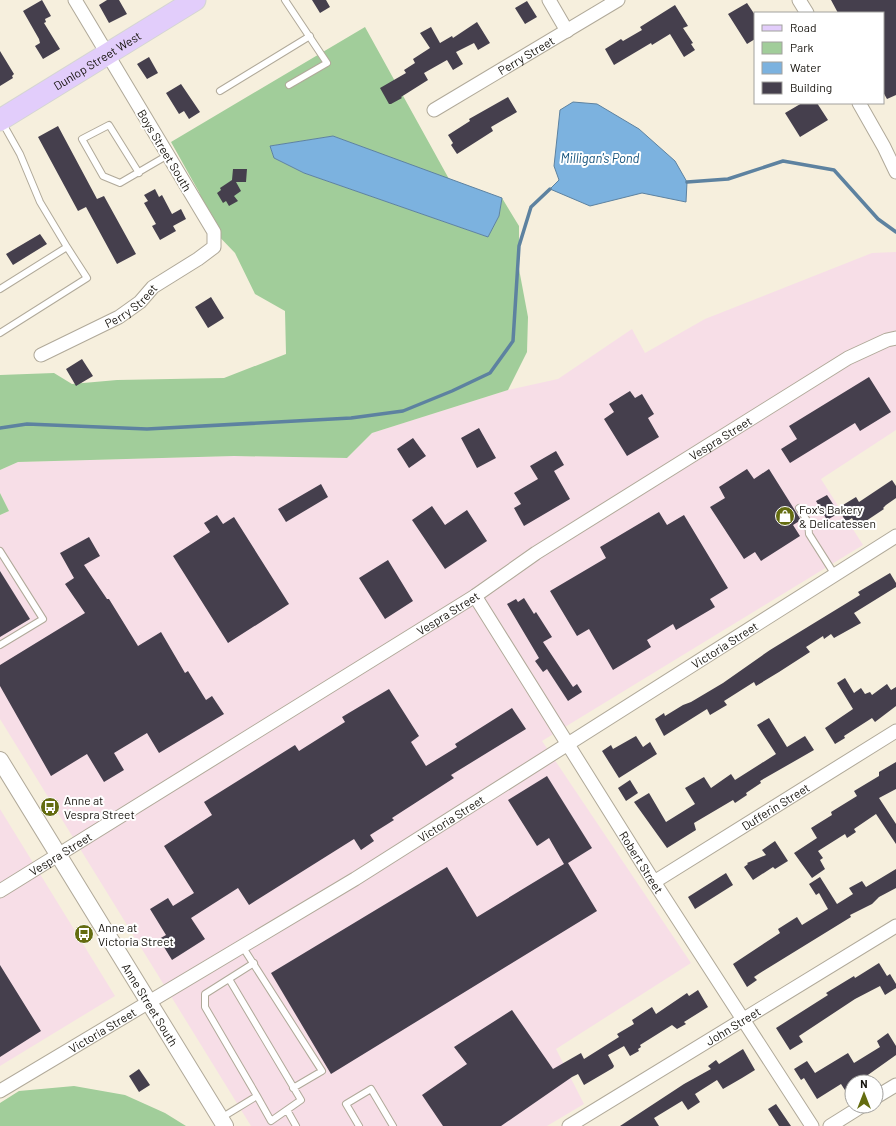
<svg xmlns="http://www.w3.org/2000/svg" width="896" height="1126" viewBox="0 0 896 1126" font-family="Barlow,sans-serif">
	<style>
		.industrial { fill: #f7dee7 }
		.green { fill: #a1cd9a }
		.water { fill: #7cb2df; stroke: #5d82a0 }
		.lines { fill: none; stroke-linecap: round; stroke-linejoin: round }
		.stream { stroke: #5d82a0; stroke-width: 3.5 }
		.building { fill: #453f4d }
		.service-casing { stroke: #b0a999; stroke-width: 8 }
		.minor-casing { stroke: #b0a999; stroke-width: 15 }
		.tertiary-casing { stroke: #b0a999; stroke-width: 18 }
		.primary-casing { stroke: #d5d5d3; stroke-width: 23 }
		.service { stroke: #fff; stroke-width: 6 }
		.minor { stroke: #fff; stroke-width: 13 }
		.tertiary { stroke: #fff; stroke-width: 16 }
		.primary { stroke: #e2cdfb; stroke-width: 21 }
		.labels { text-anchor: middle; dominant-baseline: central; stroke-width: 4; stroke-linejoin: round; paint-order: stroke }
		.street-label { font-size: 12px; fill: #16130d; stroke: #fff }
		.poi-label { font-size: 12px; fill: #16130d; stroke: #fff; text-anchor: start }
		.water-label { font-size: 13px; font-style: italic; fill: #15537d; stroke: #fff }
	</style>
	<rect width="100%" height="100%" fill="#f6efdd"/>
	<path class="industrial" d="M896,252V430L821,479L863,545L542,741L691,963L556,1049L584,1104L547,1126H251L0,719V515L9,511L0,493V470L18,462L234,456L347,458L372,433L508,390L558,379L632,329L645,353L705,319L872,253Z
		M0,809L115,996L0,1066Z"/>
	<path class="green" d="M365,27L449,179L333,136L270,146L274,158L304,173L488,237L499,216L502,198L519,226V269L528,317L527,352L508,390L372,433L347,458L234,456L18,462L0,470V375L54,373L72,384L117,380L224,378L286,354L285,311L255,294L235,253L211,228L199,192L171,142Z
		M0,493L9,511L0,515Z
		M74,1086L125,1095L165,1113L186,1126H0V1103L19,1091Z"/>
	<path class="water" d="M573,102L597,104L639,129L675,161L687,182L686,202L642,193L590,206L550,189L559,180L554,166L560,110Z
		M333,136L502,198L499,216L488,237L304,173L274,158L270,146Z"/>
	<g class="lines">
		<path class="stream" d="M687,182L728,179L783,161L834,170L878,219L896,232
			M0,428L27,424L147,429L351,418L403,411L452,391L490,373L513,341L519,246L531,207L550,189"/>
	</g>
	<path class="building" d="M42,0L51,16L45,19L46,22L44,23L60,49L43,59L35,46L40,43L39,39L23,11Z
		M107,0H119L127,14L109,23L99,5Z
		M312,0H326L330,7L320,13Z
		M831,0H896V95L887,99L883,92V13H838Z
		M527,1L537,17L525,24L515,8Z
		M747,3L755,15V39L747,44L728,14Z
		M675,5L688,26L683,28L693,43L691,44L695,50L684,57L670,34L652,45L651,43L614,65L605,49L621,39L623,41L642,30L640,27Z
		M477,22L490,43L478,50L474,43L456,52L463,64L453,70L447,60L424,73L428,80L401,97L402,98L391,104H389L380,88L406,73L404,70L415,63L413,59L430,48L420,33L431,27L440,43L452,36L453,38Z
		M0,51L14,74L12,76L13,78L0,86Z
		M149,57L158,73L147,79L137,64Z
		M181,84L200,112L189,119L184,111L179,114L166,93Z
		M508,97L517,112L491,127L493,131L457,154L451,145L453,143L448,135L470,121L469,119Z
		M802,103H817L828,120L800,137L785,113Z
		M58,126L97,199L104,196L136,254L117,264L86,207L78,211L38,137Z
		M233,169H247L246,182H236L241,191L234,196L238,201L229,206L226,201L223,203L217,193L221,190L220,188L232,180Z
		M155,189L159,197L162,195L172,214L181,209L186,219L173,226L176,231L160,240L152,226L156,224L144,203L148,201L144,195Z
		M40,234L47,244L13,265L6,254Z
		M211,297L224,318L208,328L195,307Z
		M82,359L93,376L76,386L66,369Z
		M869,377L891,412L860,431L855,423L790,463L781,449L797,439L789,426Z
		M630,391L635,398L642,394L654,414L648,418L659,437L627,456L604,419L614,412L609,404Z
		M479,428L496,458L477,468L461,438Z
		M413,438L426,456L409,468L397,449Z
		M556,451L564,465L554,471L570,499L524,526L514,508L521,504L514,493L538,479L530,466Z
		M747,469L754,479L769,469L801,520L793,525L800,536L761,561L755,552L744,559L710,507L725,498L719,487Z
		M892,480L896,486V498L886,505L883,508L884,509L860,525L858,523L855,524L852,518L846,522L838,508L856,497L859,502Z
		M321,484L328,497L286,522L278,509Z
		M827,495L839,513L827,520L816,501Z
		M432,506L445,525L467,510L487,541L445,569L412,520Z
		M659,512L667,525L684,515L728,588L710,599L715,607L676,630L673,624L647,640L651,647L613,670L589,629L577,636L550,591L606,558L600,547Z
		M217,515L223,524L234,517L289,604L228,643L173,556L210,532L204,523Z
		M89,537L100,556L84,565L107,599H109L138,646L161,632L185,673L188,671L206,700L212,696L224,714L159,753L147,733L114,753L124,770L104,782L87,754L51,776L0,686V665L85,613L65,584L74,578L60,553Z
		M388,560L413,601L385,619L359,578Z
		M0,571L30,619L0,637Z
		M890,573L896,583V587L854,613L861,623L834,638L831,634L824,639L823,636L806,647L810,652L779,672L756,686L754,682L724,701L727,705L710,715L707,709L664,736L655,719L664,713L665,716L683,705L691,702L723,683L770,650L860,595L858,592Z
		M524,598L534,614L536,612L552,637L543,642L573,687L577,684L582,692L568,701L547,669L543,672L535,661L539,658L507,604L516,599L518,602Z
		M845,678L854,693L861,688L865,694L870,692L872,695L887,684L891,690L896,687V706L875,722L872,718L844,736L845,738L835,744L825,728L853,709L837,683Z
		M389,689L419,736L411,742L426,766L457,747L455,744L512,708L526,729L451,775L454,778L392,818L394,820L370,835L374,841L361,850L354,839L249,905L238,888L191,918L205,939L172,960L159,939L166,935L150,909L168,898L173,906L194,893L164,846L212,815L204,802L295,745L299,751L345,722L342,717Z
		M769,718L787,747L805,736L814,750L760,781L761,783L746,793L747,795L735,803L733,800L694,823L696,830L667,848L634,802L649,793L666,822L695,804L685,788L704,777L711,788L731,774L735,780L776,754L757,725Z
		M636,736L643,747L650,742L657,754L619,778L602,751L611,745L613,749Z
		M896,762V789L879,798L896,824V844L876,814L854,829L856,832L847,838L845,834L818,851L823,858L820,860L825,869L812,878L794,853L817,838L811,828L832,815L831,812L857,796L854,791L879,776V772Z
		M547,776L592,848L568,863L597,911L331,1074L271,973L447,867L477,917L564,864L549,838L537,846L508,800Z
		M630,780L638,793L626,801L618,788Z
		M775,841L788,861L775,869L773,867L753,880L744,867L748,864L747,863L766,855L762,850Z
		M896,869V888L879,897L872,904L850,915L851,917L760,973L754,977L757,980L747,987L733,964L780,933L778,929L797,917L802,925L828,909L819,893L816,895L809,884L820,877L837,904L853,894L849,888L862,881L866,887Z
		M726,873L733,885L695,909L688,897Z
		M879,963L887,976L890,974L896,984V988L885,995L880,986L855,999L799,1036L803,1042L790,1050L776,1028L828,995L826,993L854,976L855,978Z
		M0,965L41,1031L0,1057Z
		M698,990L708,1007L684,1022L686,1024L677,1029L672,1025L640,1045L641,1047L638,1049L639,1051L630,1056L624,1046L608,1055L614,1066L613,1068L584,1085L578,1074L572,1077L501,1126H443L422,1095L467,1064L454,1047L512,1010L553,1069L581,1053L584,1059L619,1037L617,1034L634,1024L632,1020L652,1007L656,1014L687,993L689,996Z
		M888,1033L896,1046V1055L858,1082H852V1101L841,1084L817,1099L804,1078L801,1080L794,1069L807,1061L815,1073L848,1053L854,1063L880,1047L877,1041Z
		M743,1049L755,1070L742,1078L723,1089L717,1080L695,1094L700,1102L688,1110L682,1101L654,1118L659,1126H620L684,1084L711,1069L708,1066L716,1060L719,1064Z
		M139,1069L150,1085L139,1092L129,1076Z
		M776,1104L791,1126H779L768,1109Z"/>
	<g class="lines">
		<defs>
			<path id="service" d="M285,0L327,63L289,85
				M220,91L310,36
				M139,173L109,125L82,139L103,176L120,183L168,155
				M0,289L67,247L40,202L20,154L2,122
				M0,333L87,278L67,247
				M799,508L808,522L809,534L835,575
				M0,551L43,619L0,645
				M242,946L322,1071L293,1088
				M229,979L301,1100L271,1121L257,1096
				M287,1110L296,1126
				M221,1118L257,1096L205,1007V994L254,963
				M359,1126L346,1104L371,1089L393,1126"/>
			<g id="minor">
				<path d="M549,0L567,31"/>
				<path d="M799,0L807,13"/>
				<path d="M859,103L884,147L896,172"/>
				<path id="s1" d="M434,110L618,0"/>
				<path id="s2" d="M41,355L119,317L140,302L153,287L198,259L214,247V232L75,0"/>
				<path id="s3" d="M475,596L654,882L812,1126"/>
				<path id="s4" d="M654,882L896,731"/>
				<path id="s5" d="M0,891L475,596L536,553L848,358L887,340L896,338"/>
				<path id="s6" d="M0,1091L355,879L896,536"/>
				<path d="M876,1097L896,1085"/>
				<path id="s7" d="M569,1126L896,926"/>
				<path d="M830,1126L862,1106"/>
			</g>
			<g id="tertiary">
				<path id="s8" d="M0,760L225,1126"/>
			</g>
			<g id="primary">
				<path id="s9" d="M0,120L195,0"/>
			</g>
		</defs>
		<use href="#service" class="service-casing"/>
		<use href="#minor" class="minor-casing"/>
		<use href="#tertiary" class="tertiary-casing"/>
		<use href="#primary" class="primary-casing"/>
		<use href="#service" class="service"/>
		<use href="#minor" class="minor"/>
		<use href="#tertiary" class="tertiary"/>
		<use href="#primary" class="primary"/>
	</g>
	<defs>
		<symbol id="shop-disc" viewBox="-11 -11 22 22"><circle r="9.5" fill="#646c10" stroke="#fff"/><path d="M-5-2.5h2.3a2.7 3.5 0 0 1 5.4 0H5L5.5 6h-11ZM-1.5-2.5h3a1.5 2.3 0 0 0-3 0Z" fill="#fff"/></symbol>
		<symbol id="bus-disc" viewBox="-11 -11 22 22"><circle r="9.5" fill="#646c10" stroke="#fff"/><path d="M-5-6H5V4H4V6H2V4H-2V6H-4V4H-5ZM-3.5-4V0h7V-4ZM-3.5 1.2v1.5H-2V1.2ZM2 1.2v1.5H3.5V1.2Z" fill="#fff"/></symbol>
	</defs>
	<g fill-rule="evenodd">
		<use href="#shop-disc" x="774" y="505" width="22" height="22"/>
		<use href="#bus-disc" x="39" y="796" width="22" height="22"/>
		<use href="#bus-disc" x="73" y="923" width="22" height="22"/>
	</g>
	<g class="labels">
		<g class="street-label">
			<text stroke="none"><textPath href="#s1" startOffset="107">Perry Street</textPath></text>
			<text stroke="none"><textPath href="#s9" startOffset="114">Dunlop Street West</textPath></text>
			<text transform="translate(165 150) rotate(59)">Boys Street South</text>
			<text stroke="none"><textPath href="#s2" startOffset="103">Perry Street</textPath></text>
			<text stroke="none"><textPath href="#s5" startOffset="851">Vespra Street</textPath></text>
			<text stroke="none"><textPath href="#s5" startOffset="527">Vespra Street</textPath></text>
			<text stroke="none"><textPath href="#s6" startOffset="851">Victoria Street</textPath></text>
			<text stroke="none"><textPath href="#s4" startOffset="143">Dufferin Street</textPath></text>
			<text stroke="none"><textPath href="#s6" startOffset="527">Victoria Street</textPath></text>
			<text stroke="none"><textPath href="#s5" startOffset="71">Vespra Street</textPath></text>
			<text stroke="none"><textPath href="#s3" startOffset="314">Robert Street</textPath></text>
			<text stroke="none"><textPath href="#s8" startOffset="287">Anne Street South</textPath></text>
			<text stroke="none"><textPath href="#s7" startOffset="192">John Street</textPath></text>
			<text stroke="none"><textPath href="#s6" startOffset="119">Victoria Street</textPath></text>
		</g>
		<g class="poi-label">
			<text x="799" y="509">Fox's Bakery<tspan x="799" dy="14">&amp; Delicatessen</tspan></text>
			<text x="64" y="800">Anne at<tspan x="64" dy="14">Vespra Street</tspan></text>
			<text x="98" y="927">Anne at<tspan x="98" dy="14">Victoria Street</tspan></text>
		</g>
		<g class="water-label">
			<text x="600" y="158">Milligan's Pond</text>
		</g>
	</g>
	<rect x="754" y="12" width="130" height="92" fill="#ffffff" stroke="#a2a19e"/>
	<rect x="762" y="25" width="20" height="6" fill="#e2cdfb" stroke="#a2a19e"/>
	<text x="790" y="32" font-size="12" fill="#16130d">Road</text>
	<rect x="762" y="42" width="20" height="12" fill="#a1cd9a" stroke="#a2a19e"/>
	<text x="790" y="52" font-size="12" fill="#16130d">Park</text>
	<rect x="762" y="62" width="20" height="12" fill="#7cb2df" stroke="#a2a19e"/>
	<text x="790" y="72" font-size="12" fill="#16130d">Water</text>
	<rect x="762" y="82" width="20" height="12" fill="#453f4d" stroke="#a2a19e"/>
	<text x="790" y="92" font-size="12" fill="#16130d">Building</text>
	<g transform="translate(864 1094)"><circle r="19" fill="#ffffff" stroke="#a2a19e"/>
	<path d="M0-3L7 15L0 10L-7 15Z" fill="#646c10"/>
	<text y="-6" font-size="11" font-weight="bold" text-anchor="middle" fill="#16130d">N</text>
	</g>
</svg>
